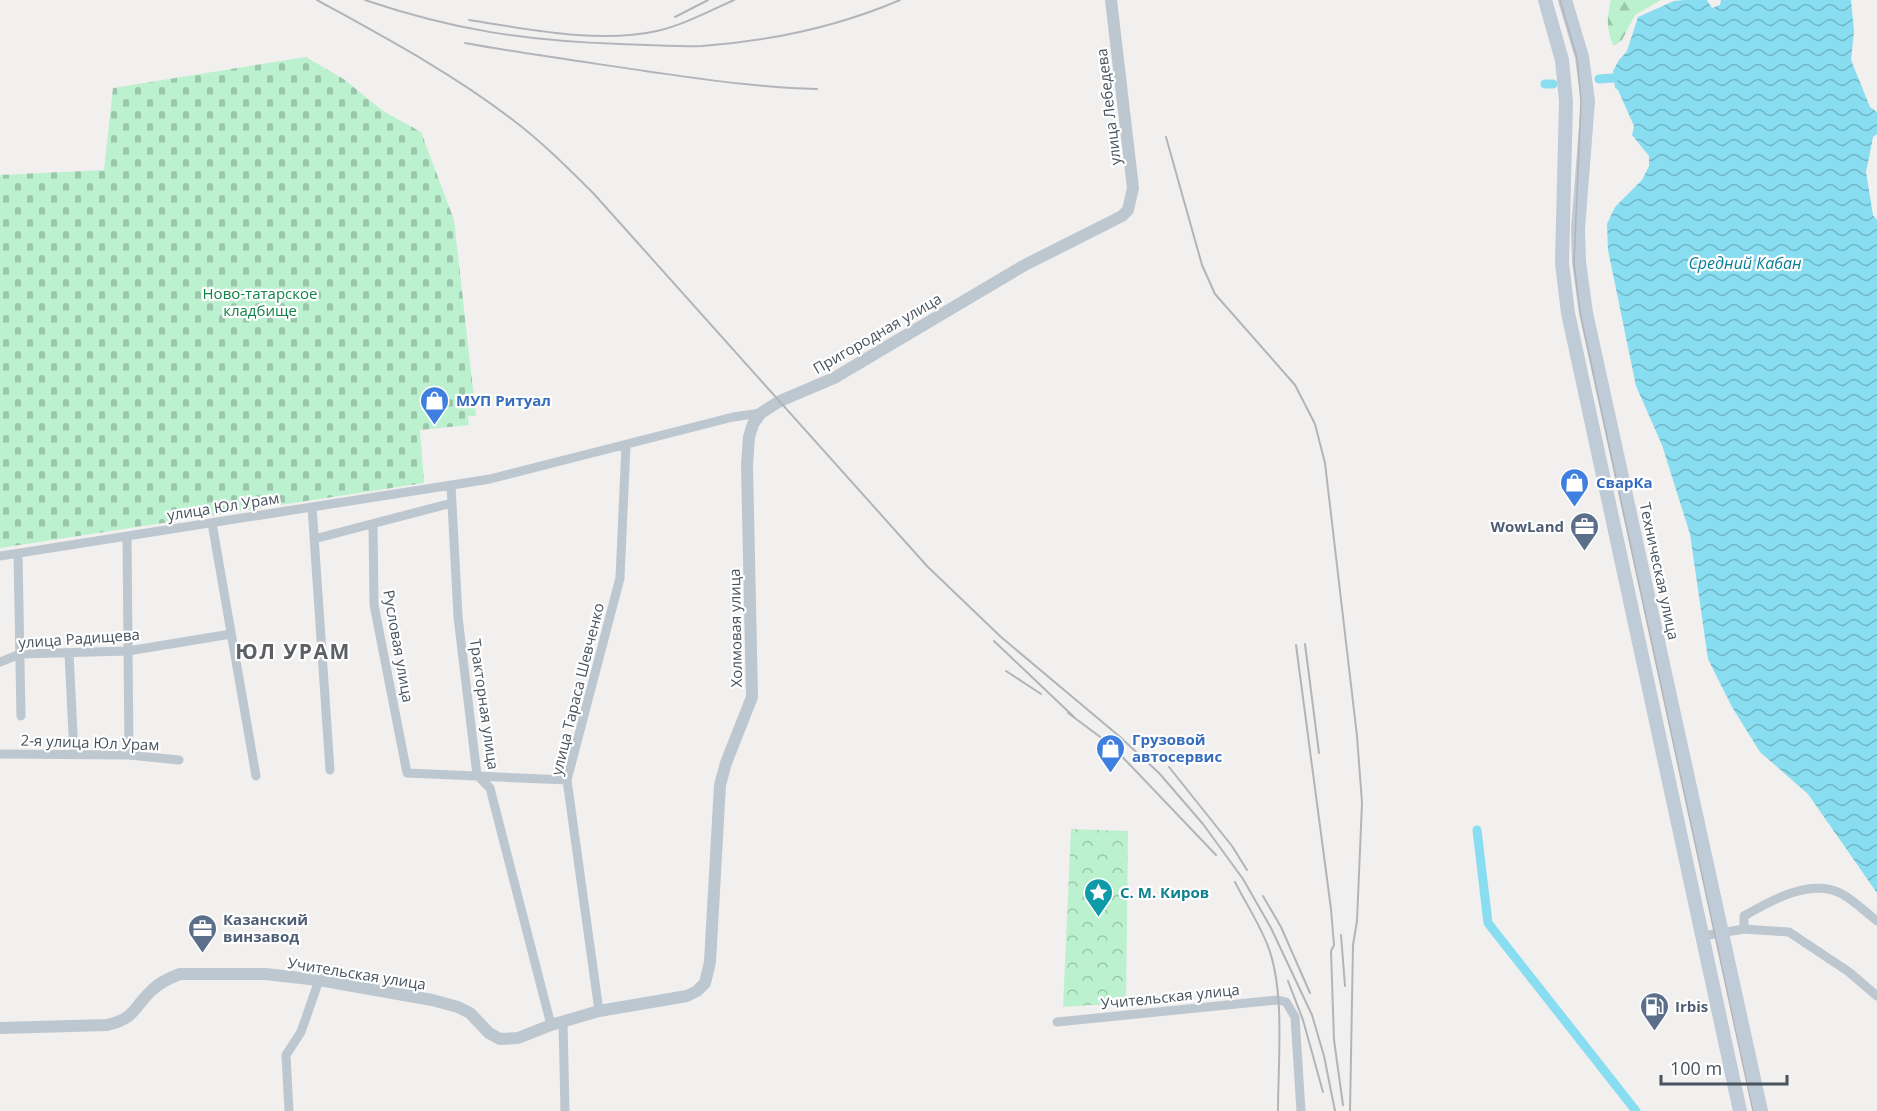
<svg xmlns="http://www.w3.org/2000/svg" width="1877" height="1111" viewBox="0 0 1877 1111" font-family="'Open Sans',sans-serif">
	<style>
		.forest { fill: url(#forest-firs) }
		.cemetery { fill: url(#cemetery-stones) }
		.park { fill: url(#park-crowns) }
		.water { fill: url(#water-waves) }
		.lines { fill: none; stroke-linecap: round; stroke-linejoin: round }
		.canal { stroke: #88ddf0; stroke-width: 9 }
		.minor { stroke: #bdc7cf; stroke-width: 9 }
		.tertiary { stroke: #bdc7cf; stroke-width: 12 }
		.secondary { stroke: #bfcbd7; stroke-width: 14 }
		.tram { stroke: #b1b5ba; stroke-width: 1.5 }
		.rail { stroke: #b1b5ba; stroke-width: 2 }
		.labels { text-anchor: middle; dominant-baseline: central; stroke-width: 4.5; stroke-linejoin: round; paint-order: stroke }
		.street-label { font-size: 15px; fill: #47535e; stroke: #fff }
		.park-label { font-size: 15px; fill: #138348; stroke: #fff }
		.shop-label { font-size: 15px; font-weight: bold; fill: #366cbe; stroke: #fff; text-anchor: start }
		.service-label { font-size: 15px; font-weight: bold; fill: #4e5e75; stroke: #fff; text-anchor: start }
		.culture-label { font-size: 15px; font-weight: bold; fill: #0d838f; stroke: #fff; text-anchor: start }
		.water-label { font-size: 16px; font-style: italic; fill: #087f99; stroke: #fff }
		.district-label { font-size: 21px; font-weight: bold; letter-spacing: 1.5px; fill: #5c6065; stroke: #fff }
	</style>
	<defs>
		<pattern id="forest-firs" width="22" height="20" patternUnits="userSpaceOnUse" patternTransform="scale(1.5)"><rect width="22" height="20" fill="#bcf1cf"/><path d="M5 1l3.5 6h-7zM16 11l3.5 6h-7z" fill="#9bc6ab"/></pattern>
		<pattern id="cemetery-stones" width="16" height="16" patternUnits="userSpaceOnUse" patternTransform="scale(1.5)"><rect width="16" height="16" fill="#bcf1cf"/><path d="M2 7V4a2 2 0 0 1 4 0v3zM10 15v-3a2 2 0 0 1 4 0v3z" fill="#9bc6ab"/></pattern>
		<pattern id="park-crowns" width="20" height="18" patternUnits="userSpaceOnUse" patternTransform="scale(1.5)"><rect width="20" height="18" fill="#bcf1cf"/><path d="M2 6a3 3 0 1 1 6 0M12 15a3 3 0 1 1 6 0" fill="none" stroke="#9bc6ab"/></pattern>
		<pattern id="water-waves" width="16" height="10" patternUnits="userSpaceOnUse" patternTransform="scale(1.5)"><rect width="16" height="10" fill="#88ddf0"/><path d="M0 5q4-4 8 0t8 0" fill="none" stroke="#71b6c6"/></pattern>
	</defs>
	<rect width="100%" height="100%" fill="#f2efef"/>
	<path class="forest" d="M1611,0H1661L1635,15L1622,40L1616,45H1613C1606,29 1607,16 1611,0Z"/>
	<path class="cemetery" d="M306,57L345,80L383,111L421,132L454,220L476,416H468L469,425L420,430L424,483L0,548V175L104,170L113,88Z"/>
	<path class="park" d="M1071,829L1128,831L1126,1003L1063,1007Z"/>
	<path class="water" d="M1685,0H1707L1712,8L1720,5L1721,0H1851L1854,31L1851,60L1870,107L1877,112V134L1873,137L1866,172L1873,215L1877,220V893L1808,794L1760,752L1732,707L1708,659L1690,534L1662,445L1636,386L1608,250L1607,224L1615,207L1642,180L1649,166V156L1632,135L1634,126L1618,90L1615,88L1613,71L1619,60L1627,51L1638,17L1674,1Z"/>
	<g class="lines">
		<path class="canal" d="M1599,79L1614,78
			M1545,84H1553
			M1477,830L1488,923L1636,1111"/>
		<path class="minor" d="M451,485L458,617L477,775L490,788L551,1025
			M312,507L330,770
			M212,523L256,776
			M373,524L374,605L407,773L567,780
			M127,537L129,755
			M314,539L452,503
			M18,554L21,716
			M0,556L490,479L733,417L761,413
			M69,653L74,754
			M0,662L20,654L128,651L231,634
			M0,754L129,755L179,760
			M1744,929V916C1770,901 1810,878 1840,893C1853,899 1865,912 1877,921
			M1703,936L1744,929L1789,932L1849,972L1877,996
			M599,1011L567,780L620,578L626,445
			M563,1021L565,1111
			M1057,1022L1278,1000L1286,1002L1295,1017L1301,1111
			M289,1111L286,1055L301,1032L319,980"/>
		<path class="tertiary" d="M0,1028L107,1025C136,1018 132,1009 151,991C159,983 169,978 180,974H265L319,980L432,1000L458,1007L470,1013L489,1033L500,1039L518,1038L551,1025L599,1011L687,996L697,991L705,983L710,962L720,785L726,763L752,697L747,465L749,437L753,424L761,413L780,401L834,378L1023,266L1122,216L1128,210L1133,188L1111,0"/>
		<path class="secondary" d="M1545,0L1562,60L1566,102L1562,263L1568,313L1740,1111
			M1565,0L1582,57L1588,101L1578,229L1579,262L1586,313L1761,1111"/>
		<path class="tram" d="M1560,0L1577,58L1581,101L1574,263L1580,312L1753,1111"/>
		<path class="rail" d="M317,0C384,37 452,73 513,120C542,142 568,168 594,194L927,566L1001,637L1119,736L1159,773L1203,824L1243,879L1271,928L1312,1015L1324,1056L1335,1111
			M365,0C453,30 527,41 620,44C647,45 675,47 702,46C770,41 837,27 900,0
			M675,17L708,0
			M469,20C528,29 599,44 657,31C683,25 709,11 734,0
			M465,43C525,54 585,62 645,71C702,79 760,88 817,89
			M1166,137L1202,265L1215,294L1295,385L1315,424L1325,463L1357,736L1362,803L1357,921L1353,945L1350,1111
			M994,641L1074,717
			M1305,644L1319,753
			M1296,645L1331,909L1334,945L1331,951L1334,1040L1343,1105
			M1006,671L1041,694
			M1068,713L1111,745L1216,855
			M1169,767L1232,846L1247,870
			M1235,882C1246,904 1261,926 1269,949C1285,994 1278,1062 1278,1111
			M1263,896L1281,927L1310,993
			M1341,935L1345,986
			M1288,981L1303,1020L1323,1092"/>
	</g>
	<defs>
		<symbol id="shop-pin" viewBox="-11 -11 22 30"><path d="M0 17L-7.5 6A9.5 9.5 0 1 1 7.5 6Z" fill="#3f7fe0" stroke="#fff"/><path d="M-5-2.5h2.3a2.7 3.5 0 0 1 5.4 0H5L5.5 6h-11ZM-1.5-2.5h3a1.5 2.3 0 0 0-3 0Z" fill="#fff"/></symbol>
		<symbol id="office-pin" viewBox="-11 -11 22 30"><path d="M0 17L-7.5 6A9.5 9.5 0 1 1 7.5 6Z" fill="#5c6f8a" stroke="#fff"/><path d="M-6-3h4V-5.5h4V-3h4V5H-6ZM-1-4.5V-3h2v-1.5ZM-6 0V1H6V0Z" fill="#fff"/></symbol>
		<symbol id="sight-pin" viewBox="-11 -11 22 30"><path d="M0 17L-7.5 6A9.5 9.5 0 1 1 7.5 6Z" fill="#0f9aa8" stroke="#fff"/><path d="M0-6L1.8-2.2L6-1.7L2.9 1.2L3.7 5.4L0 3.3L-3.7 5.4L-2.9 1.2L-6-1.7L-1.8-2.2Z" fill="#fff"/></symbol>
		<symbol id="fuel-pin" viewBox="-11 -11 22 30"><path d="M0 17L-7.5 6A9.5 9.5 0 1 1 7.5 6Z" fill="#5c6f8a" stroke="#fff"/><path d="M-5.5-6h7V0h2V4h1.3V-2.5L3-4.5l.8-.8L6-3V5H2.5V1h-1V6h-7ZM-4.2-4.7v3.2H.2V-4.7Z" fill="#fff"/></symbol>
	</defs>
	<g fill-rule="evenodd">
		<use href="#shop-pin" x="418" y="384" width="33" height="45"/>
		<use href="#shop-pin" x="1558" y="466" width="33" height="45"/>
		<use href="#office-pin" x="1568" y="510" width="33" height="45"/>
		<use href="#shop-pin" x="1094" y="732" width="33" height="45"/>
		<use href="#sight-pin" x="1082" y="876" width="33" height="45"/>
		<use href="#office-pin" x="186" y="912" width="33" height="45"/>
		<use href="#fuel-pin" x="1638" y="990" width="33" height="45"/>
	</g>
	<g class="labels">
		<g class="street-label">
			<text transform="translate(1108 107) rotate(-97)">улица Лебедева</text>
			<text transform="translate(877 333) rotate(-30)">Пригородная улица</text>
			<text transform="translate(223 506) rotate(-9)">улица Юл Урам</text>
			<text transform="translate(1660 571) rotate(78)">Техническая улица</text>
			<text transform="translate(735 628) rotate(-91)">Холмовая улица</text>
			<text transform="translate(79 638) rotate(-4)">улица Радищева</text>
			<text transform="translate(399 646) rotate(80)">Русловая улица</text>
			<text transform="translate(577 689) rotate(-76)">улица Тараса Шевченко</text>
			<text transform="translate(485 704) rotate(82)">Тракторная улица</text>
			<text transform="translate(90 742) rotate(2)">2-я улица Юл Урам</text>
			<text transform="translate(357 973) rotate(9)">Учительская улица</text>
			<text transform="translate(1170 996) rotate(-6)">Учительская улица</text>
		</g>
		<g class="park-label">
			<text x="260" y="293">Ново-татарское<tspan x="260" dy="17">кладбище</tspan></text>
		</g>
		<g class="shop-label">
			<text x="456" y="400">МУП Ритуал</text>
			<text x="1596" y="482">СварКа</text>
			<text x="1132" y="739">Грузовой<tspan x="1132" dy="17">автосервис</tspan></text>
		</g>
		<g class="service-label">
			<text x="1564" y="526" text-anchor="end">WowLand</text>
			<text x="223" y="919">Казанский<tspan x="223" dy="17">винзавод</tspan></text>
			<text x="1675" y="1006">Irbis</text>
		</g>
		<g class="culture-label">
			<text x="1120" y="892">С. М. Киров</text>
		</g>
		<g class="water-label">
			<text x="1745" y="263">Средний Кабан</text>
		</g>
		<g class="district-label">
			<text x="293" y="651">ЮЛ УРАМ</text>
		</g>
	</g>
	<path d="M1661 1075v9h126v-9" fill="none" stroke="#47535e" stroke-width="3"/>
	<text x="1670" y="1075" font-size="18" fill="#47535e" stroke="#ffffff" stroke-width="4.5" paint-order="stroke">100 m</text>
</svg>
